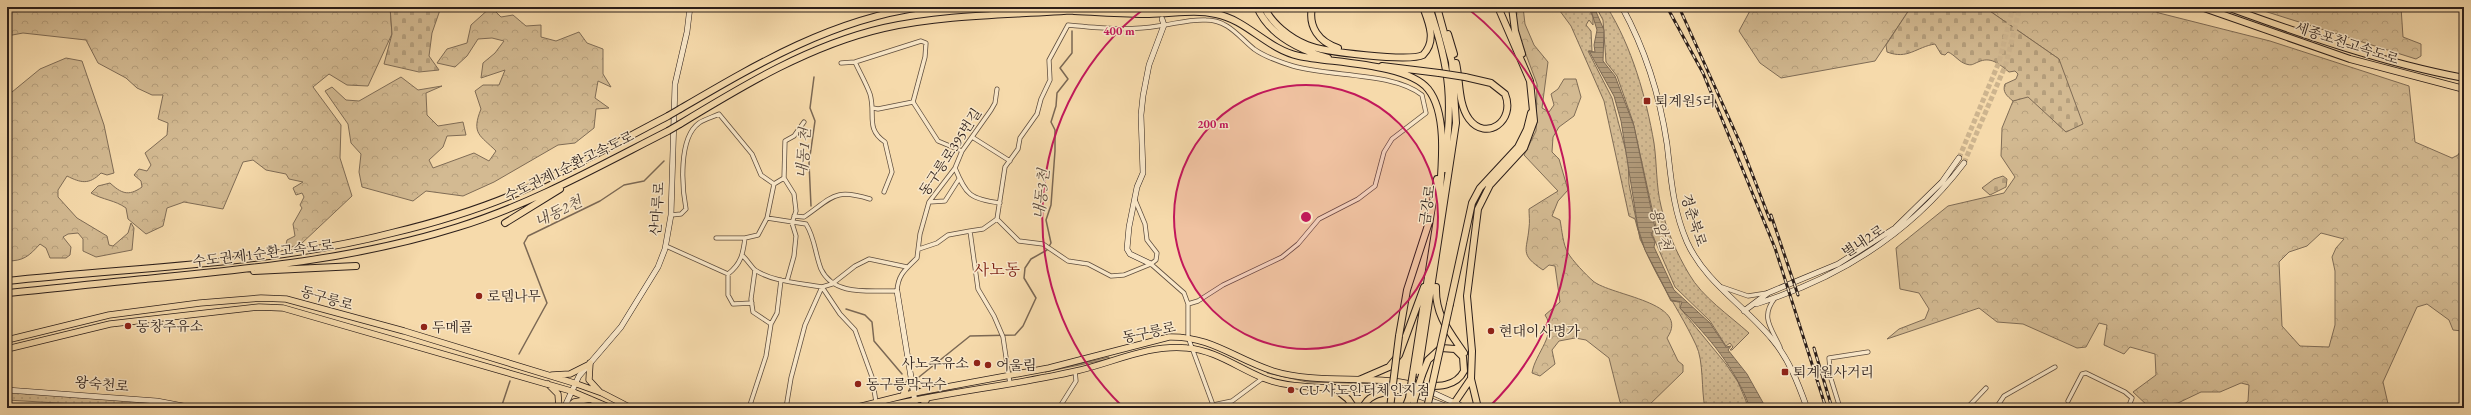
<svg xmlns="http://www.w3.org/2000/svg" width="2471" height="415" viewBox="0 0 2471 415" font-family="'EB Garamond','Noto Serif KR',serif">
	<style>
		.grass { fill: url(#grass-dots); stroke: #7f6c56 }
		.forest { fill: url(#forest-crowns); stroke: #7f6c56; fill-rule: evenodd }
		.cemetery { fill: url(#cemetery-stones); stroke: #7f6c56 }
		.water { fill: url(#water-rules); stroke: #7b6854 }
		.lines { fill: none; stroke-linecap: round; stroke-linejoin: round }
		.stream { stroke: #7b6854; stroke-width: 1.5 }
		.secondary-tunnel { stroke: #cdb48e; stroke-width: 5; stroke-dasharray: 5 2.5; stroke-linecap: butt }
		.street-casing { stroke: #5e4d3e; stroke-width: 5 }
		.secondary-casing { stroke: #2b1e1a; stroke-width: 6 }
		.primary-casing { stroke: #2b1e1a; stroke-width: 7 }
		.highway-casing { stroke: #2b1e1a; stroke-width: 8 }
		.street { stroke: #f9e7c8; stroke-width: 3.5 }
		.secondary { stroke: #f9e7c8; stroke-width: 5 }
		.primary { stroke: #f6daab; stroke-width: 5.5 }
		.highway { stroke: #f6daab; stroke-width: 6 }
		.rail-casing { stroke: #2b1e1a; stroke-width: 3 }
		.rail { stroke: #f9e7c8; stroke-width: 1.5; stroke-dasharray: 4.5; stroke-linecap: butt }
		.highway-bridge-casing { stroke: #2b1e1a; stroke-width: 8; stroke-linecap: butt }
		.highway-bridge { stroke: #f6daab; stroke-width: 6 }
		.ring { fill: none; stroke: #c2185b; stroke-width: 2 }
		.poi-dot { fill: #8f2418; stroke: #f9e7c8; stroke-width: 1.5 }
		.labels { text-anchor: middle; dominant-baseline: central; stroke-width: 3; stroke-linejoin: round; paint-order: stroke }
		.street-label { font-size: 14px; fill: #2b1e1a; stroke: #f9e7c8 }
		.poi-label { font-size: 14px; fill: #2b1e1a; stroke: #f9e7c8; text-anchor: start }
		.water-label { font-size: 15px; font-style: italic; fill: #5a493c; stroke: #f9e7c8 }
		.quarter-label { font-size: 16px; fill: #7a1f14; stroke: #f9e7c8 }
		.centre { fill: #c2185b; stroke: #f9e7c8; stroke-width: 2 }
		.ring-label { font-size: 12px; text-anchor: middle; font-weight: bold; fill: #c2185b; stroke: #f9e7c8; stroke-width: 3; stroke-linejoin: round; paint-order: stroke }
	</style>
	<defs>
		<pattern id="grass-dots" width="8" height="8" patternUnits="userSpaceOnUse"><rect width="8" height="8" fill="#d3ba92"/><path d="M2 2h.1M6 6h.1" fill="none" stroke="#b59f7d" stroke-width="1.8" stroke-linecap="round"/></pattern>
		<pattern id="forest-crowns" width="20" height="18" patternUnits="userSpaceOnUse"><rect width="20" height="18" fill="#d3ba92"/><path d="M2 6a3 3 0 1 1 6 0M12 15a3 3 0 1 1 6 0" fill="none" stroke="#b59f7d"/></pattern>
		<pattern id="cemetery-stones" width="16" height="16" patternUnits="userSpaceOnUse"><rect width="16" height="16" fill="#d3ba92"/><path d="M2 7V4a2 2 0 0 1 4 0v3zM10 15v-3a2 2 0 0 1 4 0v3z" fill="#b59f7d"/></pattern>
		<pattern id="water-rules" width="6" height="5" patternUnits="userSpaceOnUse"><rect width="6" height="5" fill="#b19a7a"/><path d="M0 2.5h6" fill="none" stroke="#907d63"/></pattern>
	</defs>
	<rect width="100%" height="100%" fill="#f6daab"/>
	<filter id="stains"><feTurbulence type="fractalNoise" baseFrequency=".005" numOctaves="4"/><feColorMatrix values="0 0 0 0 .2 0 0 0 0 .09 0 0 0 0 .02 0 0 0 .5 -.17"/></filter>
	<radialGradient id="worn" r=".72"><stop offset=".6" stop-color="#630" stop-opacity="0"/><stop offset="1" stop-color="#630" stop-opacity=".3"/></radialGradient>
	<path class="grass" d="M1557,7H1588L1593,17V25L1589,20L1586,25L1591,31L1592,51H1588L1612,98L1628,159L1629,184L1640,239L1671,301L1680,302V308L1726,364L1738,382L1749,408H1705C1701,390 1704,361 1696,345C1676,302 1646,266 1635,219L1629,216L1604,101L1571,26Z
		M1596,7H1607C1632,47 1646,97 1654,143C1657,164 1656,186 1661,206C1666,229 1677,254 1689,274C1702,297 1729,315 1749,333L1732,350H1730L1733,347L1730,343L1726,346L1710,321L1675,287L1652,234L1656,227L1633,122L1617,76L1606,62L1603,20Z
		M1109,357V359L1045,372Z
		M1267,371L1307,381L1386,384L1307,382L1267,373Z
		M7,391L154,401L188,408H143L7,400Z"/>
	<path class="forest" d="M7,7H390L392,34L368,86L347,85L329,74L313,87L341,125L340,158L352,196L301,244L285,249L287,240L295,236L293,224L302,208L300,205L304,197L302,193L296,195L293,188L303,182L289,179L286,174L266,170L253,160L243,162L223,209L184,202L167,208L163,226L146,234L128,219L126,208C115,200 103,200 91,193L98,186L110,183C121,193 128,197 142,187L141,181L134,175L139,169L147,171L151,165L145,153L167,135L168,123L158,119L163,95H152L137,88L126,78L98,63L86,40L23,33L7,36Z
		M491,7L501,17L513,15L526,26L541,25V37L556,41L579,32L587,43L603,49V74L611,87L598,81L595,98L609,108L596,109L594,128L575,143L558,145L494,182L463,196L426,191L413,201L362,187L359,172L361,154L351,143L348,124L325,91L332,87L346,100L359,101L401,77L418,90L442,86L426,93L427,115L438,126L463,122L466,135L447,136L443,147L429,160L433,168L474,153L489,161L496,151C480,135 471,134 481,109L475,91L483,85H499L505,70L481,78L483,63L495,53L504,41L492,38L478,39L467,56L455,67L437,63L447,49L467,43L471,25Z
		M1515,7H1523L1525,24L1534,45L1548,62L1542,108L1549,112L1554,105L1551,94L1558,89L1564,79H1576L1581,97L1574,116L1559,127L1553,137L1552,152L1559,159L1568,190L1558,201L1552,216L1560,220C1562,230 1563,245 1568,253C1572,260 1586,275 1593,281C1611,296 1692,302 1667,338L1678,361L1683,365V372L1646,408H1626L1620,402L1609,358L1586,340L1575,338L1559,341L1552,350L1555,364L1540,376L1532,373C1535,353 1558,334 1545,315L1560,302L1555,266L1549,265L1543,270C1519,254 1527,251 1529,228C1530,222 1529,215 1529,209L1558,191L1524,155L1536,131L1537,84L1516,28Z
		M1752,7H1917L1909,10L1875,61L1781,78L1760,63L1739,31Z
		M1984,7H2145L2159,13L2270,41L2409,86L2415,142L2452,158L2458,155L2464,145V328L2462,331L2453,330L2449,320L2427,304L2417,307L2383,382L2389,408H2240L2248,401L2249,385L2241,383L2220,392H2201L2178,403L2148,406L2133,392L2156,375L2155,354L2130,347L2124,354L2104,345L2107,325L2099,323L2086,347L2077,348L2023,324L1997,322L1979,308L1887,339L1899,329L1925,319L1929,309L1919,293L1900,289L1896,248L1948,206L2004,193L2015,177L2001,156L2002,128L2013,101L2028,96L2066,132L2059,59ZM2321,233L2344,239L2336,248L2332,257L2335,271V325L2329,347L2300,346L2282,326L2279,262L2289,252L2307,246Z
		M2258,7H2401L2403,37L2421,44V56L2416,59L2261,10Z
		M66,58L82,61L104,125L114,173L107,175L101,173C89,185 81,183 67,176L58,190V197L77,218L107,236L109,245L113,246L128,233L131,223L134,228L132,250L96,257L83,251V239L78,233L68,234L63,237L71,247L70,255L66,258H50L46,248L40,244C29,256 24,261 7,261V87L12,92L40,69Z"/>
	<path class="cemetery" d="M390,7H441L432,33L429,56L439,70L419,72L384,64L392,34Z
		M1917,7H1984L2059,59L2083,124L2066,132L2028,97L2013,101C2007,96 2002,92 2005,84L2016,79L2018,74L2015,71L2009,72C1999,64 1991,56 1978,62C1973,64 1972,66 1966,64C1959,62 1955,55 1948,52L1945,55L1941,54L1935,44C1916,47 1908,60 1887,52L1886,45L1909,10Z
		M2003,176L2007,179L2006,187L1990,195L1982,188L1994,179Z"/>
	<path class="water" d="M1590,7H1594L1604,30L1603,61L1615,76L1634,126L1655,228L1651,234L1655,242L1654,247L1674,290L1710,323L1726,347L1731,346L1728,350L1747,374L1766,408H1750C1736,369 1709,337 1680,308L1682,302L1671,300L1645,250L1638,228L1621,121L1614,96L1589,51L1595,52L1594,45L1597,30Z"/>
	<g class="lines">
		<path class="stream" d="M811,206L809,163L815,121L810,108L814,77
			M846,309L865,315L872,322L874,341L902,374
			M519,354L547,303L524,243L528,236L600,201L624,185L644,181L664,161
			M919,377L970,336L1015,335L1023,326L1036,298L1024,278L1025,268L1031,259L1047,250L1051,243L1046,220L1051,205L1055,151V130L1051,122L1056,106L1057,93L1068,79L1060,68L1072,53V31
			M501,408L510,381"/>
		<path class="secondary-tunnel" d="M1158,7L1161,16
			M1959,158L1999,62L2013,7
			M1964,163L2006,64L2020,7"/>
		<defs>
			<path id="street" d="M855,62C860,73 866,83 870,94C876,114 865,129 885,142L892,172L884,192
				M841,63L855,62L921,41L926,43L925,57L913,102L938,141L962,151
				M873,108L878,109L913,102
				M972,137L1010,161
				M955,168C966,195 970,199 1000,203
				M929,202L945,201L959,179
				M671,215L681,214L686,209C682,188 678,138 699,123C705,119 713,117 719,114L752,154L761,175L774,184L784,178
				M794,216L804,217C833,197 834,188 870,199
				M767,218L806,224C815,238 815,254 821,269C834,297 871,290 897,291C898,274 906,269 917,258L920,234L929,202L955,168L962,151L991,110L995,103L997,89
				M997,219L1019,241L1043,244L1068,261L1088,264L1111,276L1124,275L1151,264L1156,260L1157,253L1147,240L1145,224L1135,200
				M716,238H745L758,235L767,218L774,184
				M666,246L728,274C741,264 743,254 745,238
				M919,249L937,243L948,235L970,231
				M743,256C747,260 751,266 755,270C773,282 801,283 822,287L840,314L855,330L872,377L876,402
				M1151,264L1184,293L1188,304V337L1213,405L1209,408
				M755,270L751,299L753,312L771,324
				M728,274V295L733,304L752,303
				M787,281L794,256L796,236L792,223L796,211L794,194L784,178L785,141L794,136L804,122
				M1722,287L1748,296L1767,293
				M1775,298C1760,317 1771,327 1780,347
				M1010,384L1003,337L994,316L978,289L970,231L983,229L997,219L1005,167L1018,149L1020,138L1037,114L1041,99L1050,80L1049,60L1068,25C1098,28 1128,31 1158,26C1174,24 1190,19 1206,20C1228,20 1239,37 1254,49C1265,57 1280,62 1293,66C1330,77 1393,72 1422,95L1426,113L1392,139L1384,152L1375,186L1358,199L1319,219L1298,244L1282,257L1223,285L1198,301L1188,304
				M2068,401L2082,374L2086,373L2125,392L2132,398L2128,408
				M1120,407L1121,408
				M749,408L766,356L771,324L777,313L781,280
				M786,408L791,378L805,325L822,287L832,284L855,266L869,259L907,267
				M1059,408L1076,381L1075,371
				M1215,408L1213,405L1232,401L1263,378
				M1840,408L1831,379L1829,358L1868,352
				M1967,408L1986,388
				M1996,408L2004,396L2055,367"/>
			<path id="secondary" d="M1622,7C1645,49 1660,97 1667,144C1671,178 1673,210 1687,242C1705,282 1744,305 1772,339C1789,359 1798,383 1807,408
				M1151,264L1130,254L1127,249L1129,227L1137,187L1143,173L1141,115L1143,96L1149,65L1164,25L1162,19
				M897,291L916,408
				M1756,304C1840,278 1911,233 1964,163
				M1744,311L1768,293L1838,264L1895,228L1942,182L1959,158
				M1418,386L1466,408
				M1334,388L1402,390L1451,408
				M7,390L157,401L194,408
				M564,408L579,376L621,327L658,267L665,249L671,215L675,84L687,32L690,7"/>
			<path id="primary" d="M7,340L109,315L200,303L261,298L286,299L404,331L574,383L602,393L631,408
				M7,349L110,324L259,307L283,308L571,391L611,408
				M590,363L589,380L600,392
				M552,375L570,374L588,365
				M548,384L558,394L559,408
				M903,395L911,379L928,390
				M567,408L574,402L590,399
				M854,408L914,393L1049,368L1169,337C1211,336 1235,359 1273,371C1319,385 1368,374 1415,385
				M879,408C944,392 1011,386 1076,371C1112,363 1149,344 1187,348C1215,350 1238,368 1263,378C1285,387 1311,387 1334,388
				M921,408L927,399"/>
			<path id="highway" d="M1257,7C1269,35 1300,50 1328,58
				M1264,7C1272,24 1290,38 1307,45C1323,52 1409,62 1423,55C1437,41 1429,23 1423,7
				M1312,7C1308,27 1319,42 1338,48
				M1429,7C1451,70 1453,104 1444,169
				M1512,7L1515,31L1522,54
				M2201,7L2350,59L2464,89
				M2227,7C2304,35 2384,63 2464,78
				M1102,9L1122,7
				M1074,11C1099,12 1124,14 1149,14C1172,14 1194,9 1216,14C1247,20 1267,49 1299,56C1331,63 1407,63 1428,89C1449,115 1441,172 1439,204
				M1448,34L1454,54
				M1456,63C1460,80 1458,104 1469,119C1486,142 1516,121 1505,94L1491,83L1465,77
				M1382,66L1439,73
				M680,109C757,64 831,20 921,7
				M680,124C744,85 810,45 884,28C947,14 1012,15 1077,10
				M505,223L560,189
				M254,271L356,266
				M7,281C133,267 269,265 392,233C434,223 477,210 517,193C569,170 618,142 668,116
				M1436,287C1435,315 1449,331 1464,353
				M7,293C53,289 99,283 145,279C250,269 356,259 458,227C532,204 599,166 668,131
				M1450,304L1472,203L1480,188L1518,147L1527,129L1531,113
				M1399,336L1407,290L1430,219L1437,179
				M1413,373L1440,200
				M1418,374L1456,123L1452,62L1437,7
				M1359,380L1389,367L1399,355L1424,287
				M1417,386C1433,386 1455,389 1464,371L1463,357L1455,349L1441,348L1428,360L1422,375
				M1334,388L1348,399L1354,408
				M1363,408C1368,393 1385,393 1398,390
				M1405,408L1409,398
				M1413,408L1414,400
				M1451,408L1470,380
				M1478,408L1471,379L1472,351L1467,296L1478,209L1490,185L1524,148L1534,121L1530,81L1498,7"/>
		</defs>
		<use href="#street" class="street-casing"/>
		<use href="#secondary" class="secondary-casing"/>
		<use href="#primary" class="primary-casing"/>
		<use href="#highway" class="highway-casing"/>
		<use href="#street" class="street"/>
		<use href="#secondary" class="secondary"/>
		<use href="#primary" class="primary"/>
		<use href="#highway" class="highway"/>
		<defs>
			<path id="rail" d="M1667,7L1703,73L1775,248L1826,408
				M1679,7L1741,145L1770,220
				M1771,215L1798,295
				M1814,348L1832,408"/>
		</defs>
		<use href="#rail" class="rail-casing"/>
		<use href="#rail" class="rail"/>
		<defs>
			<path id="highway-bridge" d="M1439,73L1465,77
				M668,116L680,109
				M668,131L680,124
				M1409,398L1413,373
				M1414,400L1422,375
				M1390,408L1399,336
				M1427,408L1450,304"/>
		</defs>
		<use href="#highway-bridge" class="highway-bridge-casing"/>
		<use href="#highway-bridge" class="highway-bridge"/>
	</g>
	<circle cx="1306" cy="217" r="132" fill="#c2185b" fill-opacity=".12"/>
	<g class="ring">
		<circle cx="1306" cy="217" r="132"/>
		<path d="M1123 407A264 264 0 0 1 1145 8M1467 8A264 264 0 0 1 1489 407"/>
	</g>
	<g class="poi-dot">
		<rect x="1643" y="97" width="8" height="8" rx="2"/>
		<circle cx="479" cy="296" r="4"/>
		<circle cx="128" cy="326" r="4"/>
		<circle cx="424" cy="327" r="4"/>
		<circle cx="1491" cy="331" r="4"/>
		<circle cx="977" cy="363" r="4"/>
		<circle cx="988" cy="365" r="4"/>
		<rect x="1781" y="368" width="8" height="8" rx="2"/>
		<circle cx="858" cy="384" r="4"/>
		<circle cx="1291" cy="390" r="4"/>
	</g>
	<g class="labels">
		<g class="street-label">
			<text transform="translate(2347 43) rotate(18)">세종포천고속도로</text>
			<text transform="translate(950 152) rotate(-57)">동구릉로395번길</text>
			<text transform="translate(569 166) rotate(-26)">수도권제1순환고속도로</text>
			<text transform="translate(1427 205) rotate(-82)">금강로</text>
			<text transform="translate(657 209) rotate(-86)">산마루로</text>
			<text transform="translate(1694 220) rotate(72)">경춘북로</text>
			<text transform="translate(1863 241) rotate(-33)">별내2로</text>
			<text transform="translate(263 253) rotate(-7)">수도권제1순환고속도로</text>
			<text transform="translate(327 298) rotate(16)">동구릉로</text>
			<text transform="translate(1149 332) rotate(-12)">동구릉로</text>
			<text transform="translate(102 384) rotate(5)">왕숙천로</text>
		</g>
		<g class="poi-label">
			<text x="1655" y="101">퇴계원5리</text>
			<text x="487" y="296">로뎀나무</text>
			<text x="136" y="326">동창주유소</text>
			<text x="432" y="327">두메골</text>
			<text x="1499" y="331">현대이사명가</text>
			<text x="969" y="363" text-anchor="end">사노주유소</text>
			<text x="996" y="365">어울림</text>
			<text x="1793" y="372">퇴계원사거리</text>
			<text x="866" y="384">동구릉막국수</text>
			<text x="1299" y="390">CU 사노인터체인지점</text>
		</g>
		<g class="water-label">
			<text transform="translate(803 153) rotate(-86)">내동1천</text>
			<text transform="translate(1041 194) rotate(-84)">내동3천</text>
			<text transform="translate(558 211) rotate(-26)">내동2천</text>
			<text transform="translate(1661 229) rotate(74)">용암천</text>
		</g>
		<g class="quarter-label">
			<text x="997" y="269">사노동</text>
		</g>
	</g>
	<circle cx="1306" cy="217" r="6" class="centre"/>
	<g class="ring-label">
		<text x="1119" y="35">400 m</text>
		<text x="1213" y="128">200 m</text>
	</g>
	<rect width="2471" height="415" fill="none" stroke="#f6daab" stroke-width="24"/>
	<rect x="8" y="8" width="2455" height="399" fill="none" stroke="#2b1e1a" stroke-width="2"/>
	<rect x="12" y="12" width="2447" height="391" fill="none" stroke="#2b1e1a"/>
	<rect width="100%" height="100%" filter="url(#stains)"/>
	<rect width="100%" height="100%" fill="url(#worn)"/>
</svg>
